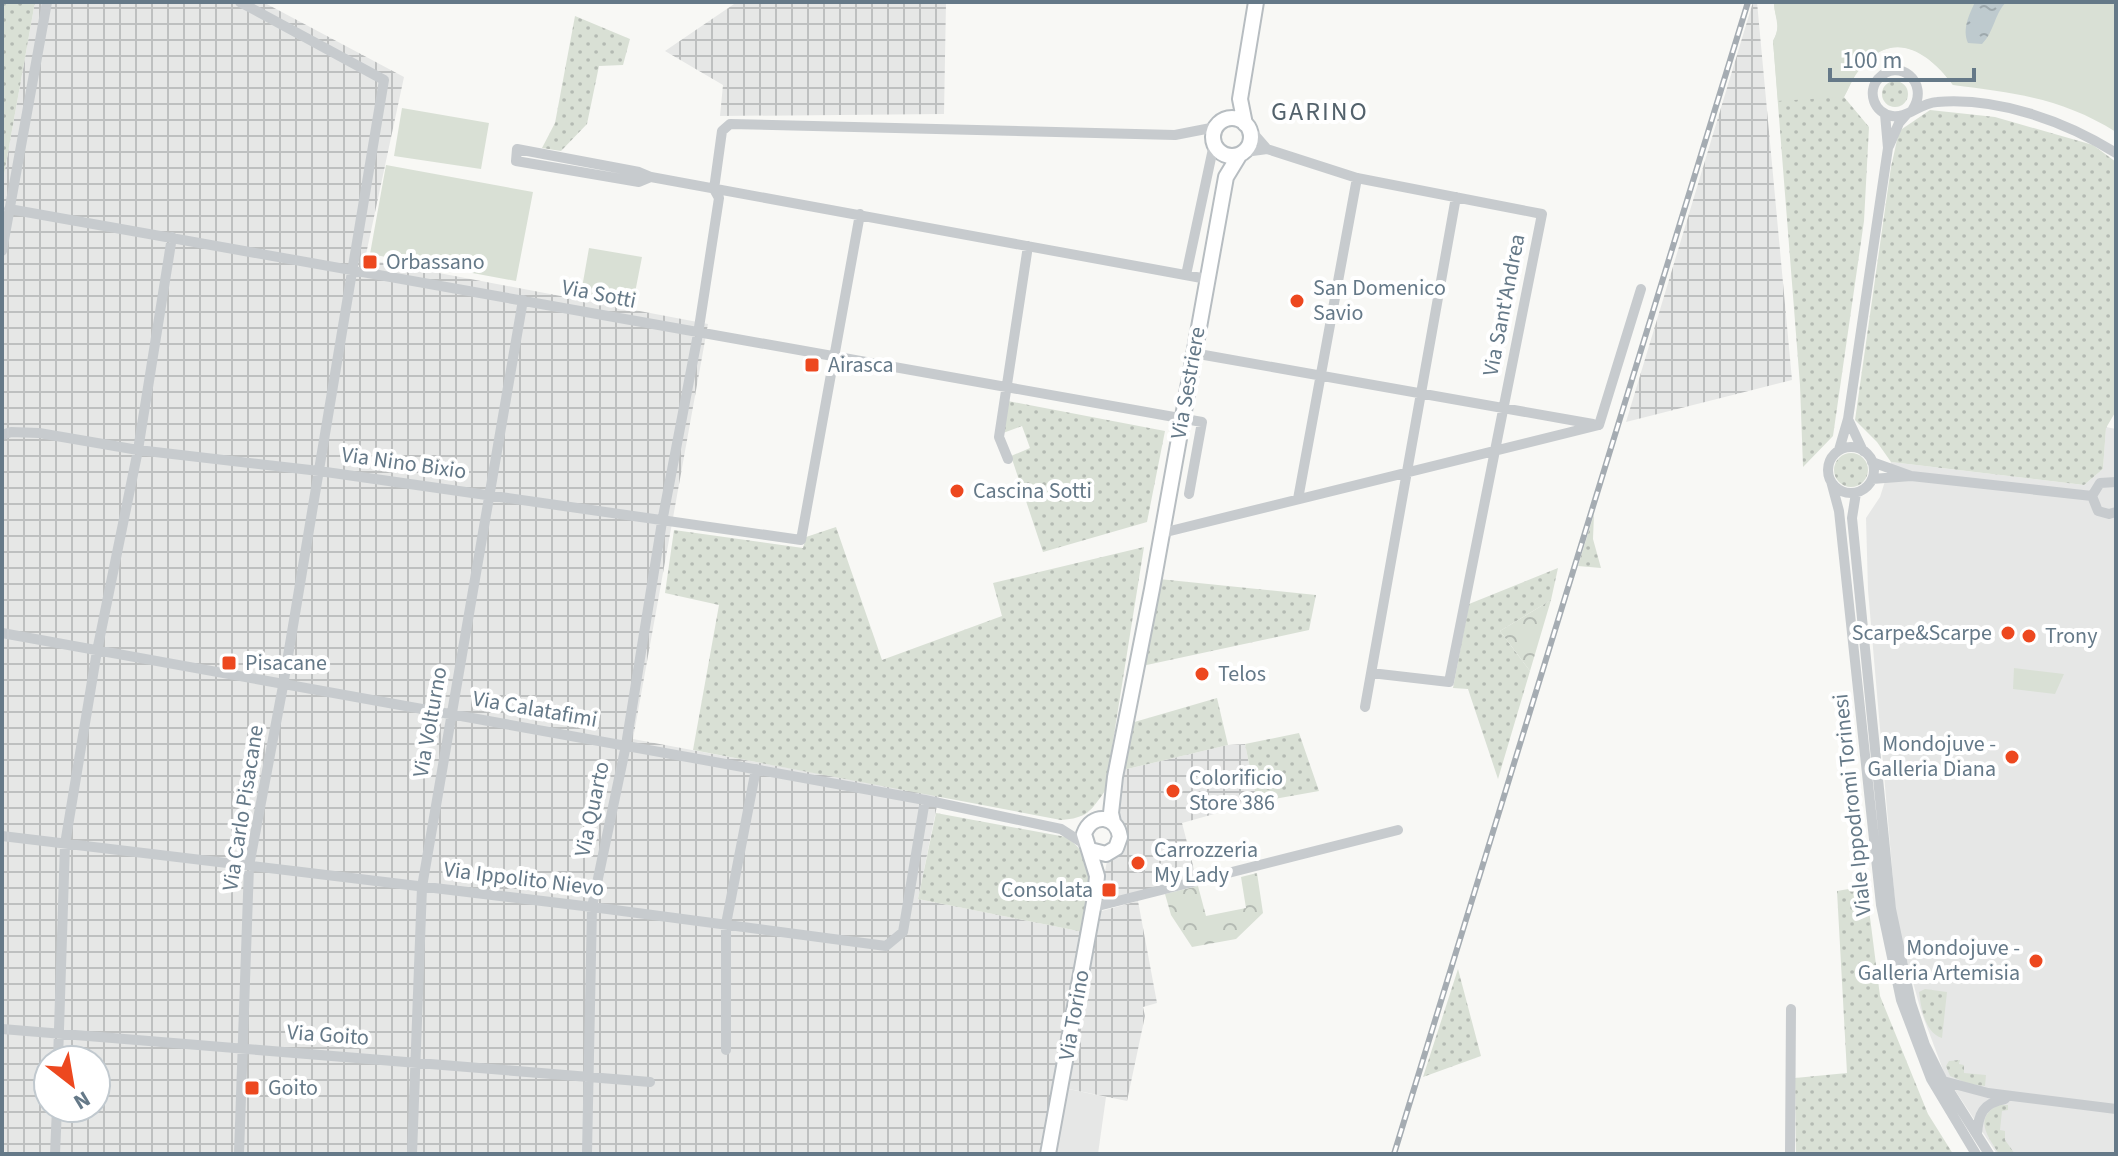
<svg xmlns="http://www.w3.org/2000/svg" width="2118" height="1156" viewBox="0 0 2118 1156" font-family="'Source Sans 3',sans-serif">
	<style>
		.built { fill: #e6e7e6 }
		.industrial { fill: url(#industrial-grid); fill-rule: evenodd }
		.grass { fill: url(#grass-dots) }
		.forest { fill: url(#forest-crowns) }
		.park { fill: #d9e0d5 }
		.water { fill: url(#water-ripples) }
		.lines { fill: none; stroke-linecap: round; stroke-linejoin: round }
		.secondary-casing { stroke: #b7bdc1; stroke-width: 18 }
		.street { stroke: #c7cbce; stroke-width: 10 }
		.secondary { stroke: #fff; stroke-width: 14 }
		.rail-casing { stroke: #a5acb2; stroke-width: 6 }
		.rail { stroke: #fff; stroke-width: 3; stroke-dasharray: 9; stroke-linecap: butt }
		.poi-dot { fill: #ed481f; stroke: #fff; stroke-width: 3 }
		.labels { text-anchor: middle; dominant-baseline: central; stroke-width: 8; stroke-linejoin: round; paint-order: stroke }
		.poi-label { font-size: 22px; fill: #657988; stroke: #fff; text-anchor: start }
		.street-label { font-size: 22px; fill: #657988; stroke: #fff }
		.quarter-label { font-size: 26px; letter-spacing: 2px; fill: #53626c; stroke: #fff }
	</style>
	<defs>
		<pattern id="industrial-grid" width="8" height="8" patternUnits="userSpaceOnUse" patternTransform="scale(2)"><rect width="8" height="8" fill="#e6e7e6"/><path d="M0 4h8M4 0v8" fill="none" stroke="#bec0c0"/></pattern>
		<pattern id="grass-dots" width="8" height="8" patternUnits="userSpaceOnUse" patternTransform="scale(2)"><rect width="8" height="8" fill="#d9e0d5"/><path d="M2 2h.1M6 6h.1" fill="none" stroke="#b4bab3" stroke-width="1.8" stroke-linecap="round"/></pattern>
		<pattern id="forest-crowns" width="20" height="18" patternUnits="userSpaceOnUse" patternTransform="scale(2)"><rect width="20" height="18" fill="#d9e0d5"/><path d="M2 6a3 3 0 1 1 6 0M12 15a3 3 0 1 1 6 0" fill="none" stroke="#b4bab3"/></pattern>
		<pattern id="water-ripples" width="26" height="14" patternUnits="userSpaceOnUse" patternTransform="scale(2)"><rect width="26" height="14" fill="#becace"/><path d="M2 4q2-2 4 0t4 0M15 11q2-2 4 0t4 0" fill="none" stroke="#9ea9ad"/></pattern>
	</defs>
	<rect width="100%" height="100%" fill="#f8f8f5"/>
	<path class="built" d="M2106,427L2116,429V1154H1997L1945,1075L1921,1011L1897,925L1868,590L1866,518L1880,497L1891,462L2084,485L2103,469Z
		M1064,1088L1106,1097L1098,1154H1053Z"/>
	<path class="industrial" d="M35,2H263L404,77L365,259L708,324L633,739L939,796L918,899L1083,932L1039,1154H2V186ZM48,1060H96V1108H48Z
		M737,2H946L944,114L720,116L723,85L665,51Z
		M1753,2H1757L1792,380L1626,422Z
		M1245,744L1257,802L1182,823L1196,877L1099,903L1107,861L1120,850L1125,835L1124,825L1118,813L1123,770L1228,745Z
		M1138,901L1157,1003L1143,1007L1145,1016L1127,1101L1064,1088L1098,912Z"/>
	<path class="grass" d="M2,2H35L2,186Z
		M1774,2L1952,38L1953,85C1928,51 1894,28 1860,69C1853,77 1849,88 1844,97L1869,127L1864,221L1833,436L1803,467L1800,385L1773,41C1783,23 1774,18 1774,2Z
		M575,16L630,39L623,65L599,66L587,124L561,151L542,148L555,123Z
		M1882 94a13 13 0 1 1 26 0a13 13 0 1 1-26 0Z
		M1930,110L1995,117L2093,145L2116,162V411L2106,428L2103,469L2084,485L1891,462L1877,442L1855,420L1891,167L1899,131Z
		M1008,401L1165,431L1147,522L1043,552L1011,456L1030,448L1022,426L1003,433Z
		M1834 470a17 17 0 1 1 34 0a17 17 0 1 1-34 0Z
		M1594,514L1593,539L1601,568L1578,566Z
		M836,527L882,660L1002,616L993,583L1144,547L1105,791C1090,812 1087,818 1061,820L693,750L719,605L665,593L674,530L803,548L806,537Z
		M1558,568L1551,600L1500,631L1530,671L1498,779L1468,689L1453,688L1469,604Z
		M1159,579L1316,595L1309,630L1142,666Z
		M1217,698L1228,745L1123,770L1131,723Z
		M1299,733L1319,791L1257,802L1245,744Z
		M936,813L1066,837C1101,860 1087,896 1083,932L918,899Z
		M1866,886L1880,996L1928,1114L1953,1154H1796L1795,1078L1847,1073L1837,891Z
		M1458,969L1481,1056L1423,1077Z
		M1925,989L1947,992L1942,1038C1925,1033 1921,1008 1919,992Z
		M1960,1060L1959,1064L1964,1065V1073L1986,1075L1985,1086L1969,1084L1950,1076L1946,1066L1949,1061Z
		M1998,1105H2008V1110L2002,1111L2000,1130L2005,1131V1140L2015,1154H1999C1988,1136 1973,1119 1998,1105Z"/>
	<path class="forest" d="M1551,600L1530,671L1500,631Z
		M1257,873L1263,913L1236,939L1192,947L1171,915L1165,894L1198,886L1206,916L1246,908L1241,877Z"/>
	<path class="park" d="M1774,2H2116V132C2062,98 2015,93 1953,85C1928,52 1893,28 1859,69C1853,77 1849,88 1844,97L1778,101L1773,41C1782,26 1774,17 1774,2Z
		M402,108L489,123L481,169L394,156Z
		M386,165L533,192L516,281L370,254Z
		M589,248L642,257L632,308L580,299Z
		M2014,668L2064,674L2055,694L2013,689Z"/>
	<path class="water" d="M1975,2H2006C1994,15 1994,32 1982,44L1968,43C1962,29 1969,15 1975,2Z"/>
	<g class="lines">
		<defs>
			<path id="secondary" d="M1213 137a19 19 0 1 1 38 0a19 19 0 1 1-38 0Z
				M1245,124L1240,99L1256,2
				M1113,822L1111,813L1115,777L1152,589L1226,177L1240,154
				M1048,1154L1095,897L1097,876L1084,834C1092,812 1117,815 1120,837L1116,848L1106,854L1090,850"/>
		</defs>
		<use href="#secondary" class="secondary-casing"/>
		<path class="street" d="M1913,109C1930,82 1898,56 1878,79C1867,92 1874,113 1892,116C1906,119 1920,103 1937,102C1998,97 2065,121 2116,153
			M1247,126L1267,149
			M1889,146L1899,123L1906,115
			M1245,152L1267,149L1357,178L1542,214L1449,682L1371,673
			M651,177L639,182L516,161L517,149L639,172L651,177L1207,279
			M714,189L722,131L730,124L1175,135L1216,127
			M9,209L1202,422L1189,494
			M2,251L47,2
			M1186,275L1214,144
			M1193,353L1593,424
			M1848,419L1888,148L1885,114
			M1599,425L1641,289
			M2,435L11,432L39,433L138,450L319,471L801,540L860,214
			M1828 470a23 23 0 1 1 46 0a23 23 0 1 1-46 0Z
			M1839,450L1848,419L1863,451
			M1008,459L999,437L1028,246
			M1872,462L1911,476L1872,479
			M1911,476L2092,496
			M1831,481L1839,511L1881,905L1901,1000L1931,1079L1976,1154
			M2116,482L2100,483L2092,496L2098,511L2109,514L2116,512
			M1856,493L1852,518L1891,909L1911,1003L1925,1045L1943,1081L1989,1154
			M1298,499L1357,178
			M1162,533L1599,425
			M2,633L925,800L1061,829L1086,845
			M1365,707L1456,197
			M2,836L592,907L886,946L903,932L925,800
			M1094,907L1398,830
			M2,1029L650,1082
			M726,1050V924L756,769
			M58,1060L65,844L97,651L138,450L172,237
			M1943,1081L1988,1093L2116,1109
			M1977,1135C1978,1114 1983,1103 2005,1099
			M55,1154L57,1108
			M239,1154L249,866L283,686L384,80L240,2
			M412,1154L422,887L523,300
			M587,1154L592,907L626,745L662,522L698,334L719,198L714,189
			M1790,1154L1791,1009"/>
		<use href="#secondary" class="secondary"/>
		<defs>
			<path id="rail" d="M1394,1154L1748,2"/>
		</defs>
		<use href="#rail" class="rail-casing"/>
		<use href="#rail" class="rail"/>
	</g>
	<g class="poi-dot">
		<rect x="362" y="254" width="16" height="16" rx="4"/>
		<circle cx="1297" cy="301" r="8"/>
		<rect x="804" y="357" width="16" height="16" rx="4"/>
		<circle cx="957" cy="491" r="8"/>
		<circle cx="2008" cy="633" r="8"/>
		<circle cx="2029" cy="636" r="8"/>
		<rect x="221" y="655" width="16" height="16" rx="4"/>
		<circle cx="1202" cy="674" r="8"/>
		<circle cx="2012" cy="757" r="8"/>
		<circle cx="1173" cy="791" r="8"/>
		<circle cx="1138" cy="863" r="8"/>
		<rect x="1101" y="882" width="16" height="16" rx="4"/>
		<circle cx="2036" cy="961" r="8"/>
		<rect x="244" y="1080" width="16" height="16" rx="4"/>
	</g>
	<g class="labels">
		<g class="poi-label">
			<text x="386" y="262">Orbassano</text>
			<text x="1313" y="288">San Domenico<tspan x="1313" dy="25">Savio</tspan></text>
			<text x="828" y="365">Airasca</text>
			<text x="973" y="491">Cascina Sotti</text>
			<text x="1992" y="633" text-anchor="end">Scarpe&amp;Scarpe</text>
			<text x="2045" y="636">Trony</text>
			<text x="245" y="663">Pisacane</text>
			<text x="1218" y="674">Telos</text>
			<text x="1996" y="744" text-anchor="end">Mondojuve -<tspan x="1996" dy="25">Galleria Diana</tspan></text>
			<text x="1189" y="778">Colorificio<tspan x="1189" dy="25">Store 386</tspan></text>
			<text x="1154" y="850">Carrozzeria<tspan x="1154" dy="25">My Lady</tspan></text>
			<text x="1093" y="890" text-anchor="end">Consolata</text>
			<text x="2020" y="948" text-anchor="end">Mondojuve -<tspan x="2020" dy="25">Galleria Artemisia</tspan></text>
			<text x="268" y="1088">Goito</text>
		</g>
		<g class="street-label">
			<text transform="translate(599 294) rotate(11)">Via Sotti</text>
			<text transform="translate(1504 305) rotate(-79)">Via Sant'Andrea</text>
			<text transform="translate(1188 383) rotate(-80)">Via Sestriere</text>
			<text transform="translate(404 463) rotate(8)">Via Nino Bixio</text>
			<text transform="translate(535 709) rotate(10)">Via Calatafimi</text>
			<text transform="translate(430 722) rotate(-80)">Via Volturno</text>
			<text transform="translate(1852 805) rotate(-96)">Viale Ippodromi Torinesi</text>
			<text transform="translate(243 808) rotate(-81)">Via Carlo Pisacane</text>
			<text transform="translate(592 809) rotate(-78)">Via Quarto</text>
			<text transform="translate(524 879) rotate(7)">Via Ippolito Nievo</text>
			<text transform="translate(1074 1015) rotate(-80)">Via Torino</text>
			<text transform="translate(328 1035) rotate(4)">Via Goito</text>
		</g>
		<g class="quarter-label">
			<text x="1320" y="111">GARINO</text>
		</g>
	</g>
	<rect width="2118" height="1156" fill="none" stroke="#657988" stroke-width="8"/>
	<g transform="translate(72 1084) rotate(149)"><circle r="38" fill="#ffffff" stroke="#c1c9cf" stroke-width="2"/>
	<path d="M0-6L14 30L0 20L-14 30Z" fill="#ed481f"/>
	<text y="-12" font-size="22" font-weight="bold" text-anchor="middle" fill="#657988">N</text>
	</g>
	<path d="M1830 68v12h144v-12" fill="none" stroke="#657988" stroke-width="4"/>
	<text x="1842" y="68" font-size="24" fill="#657988" stroke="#ffffff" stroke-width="6" paint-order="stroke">100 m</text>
</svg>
